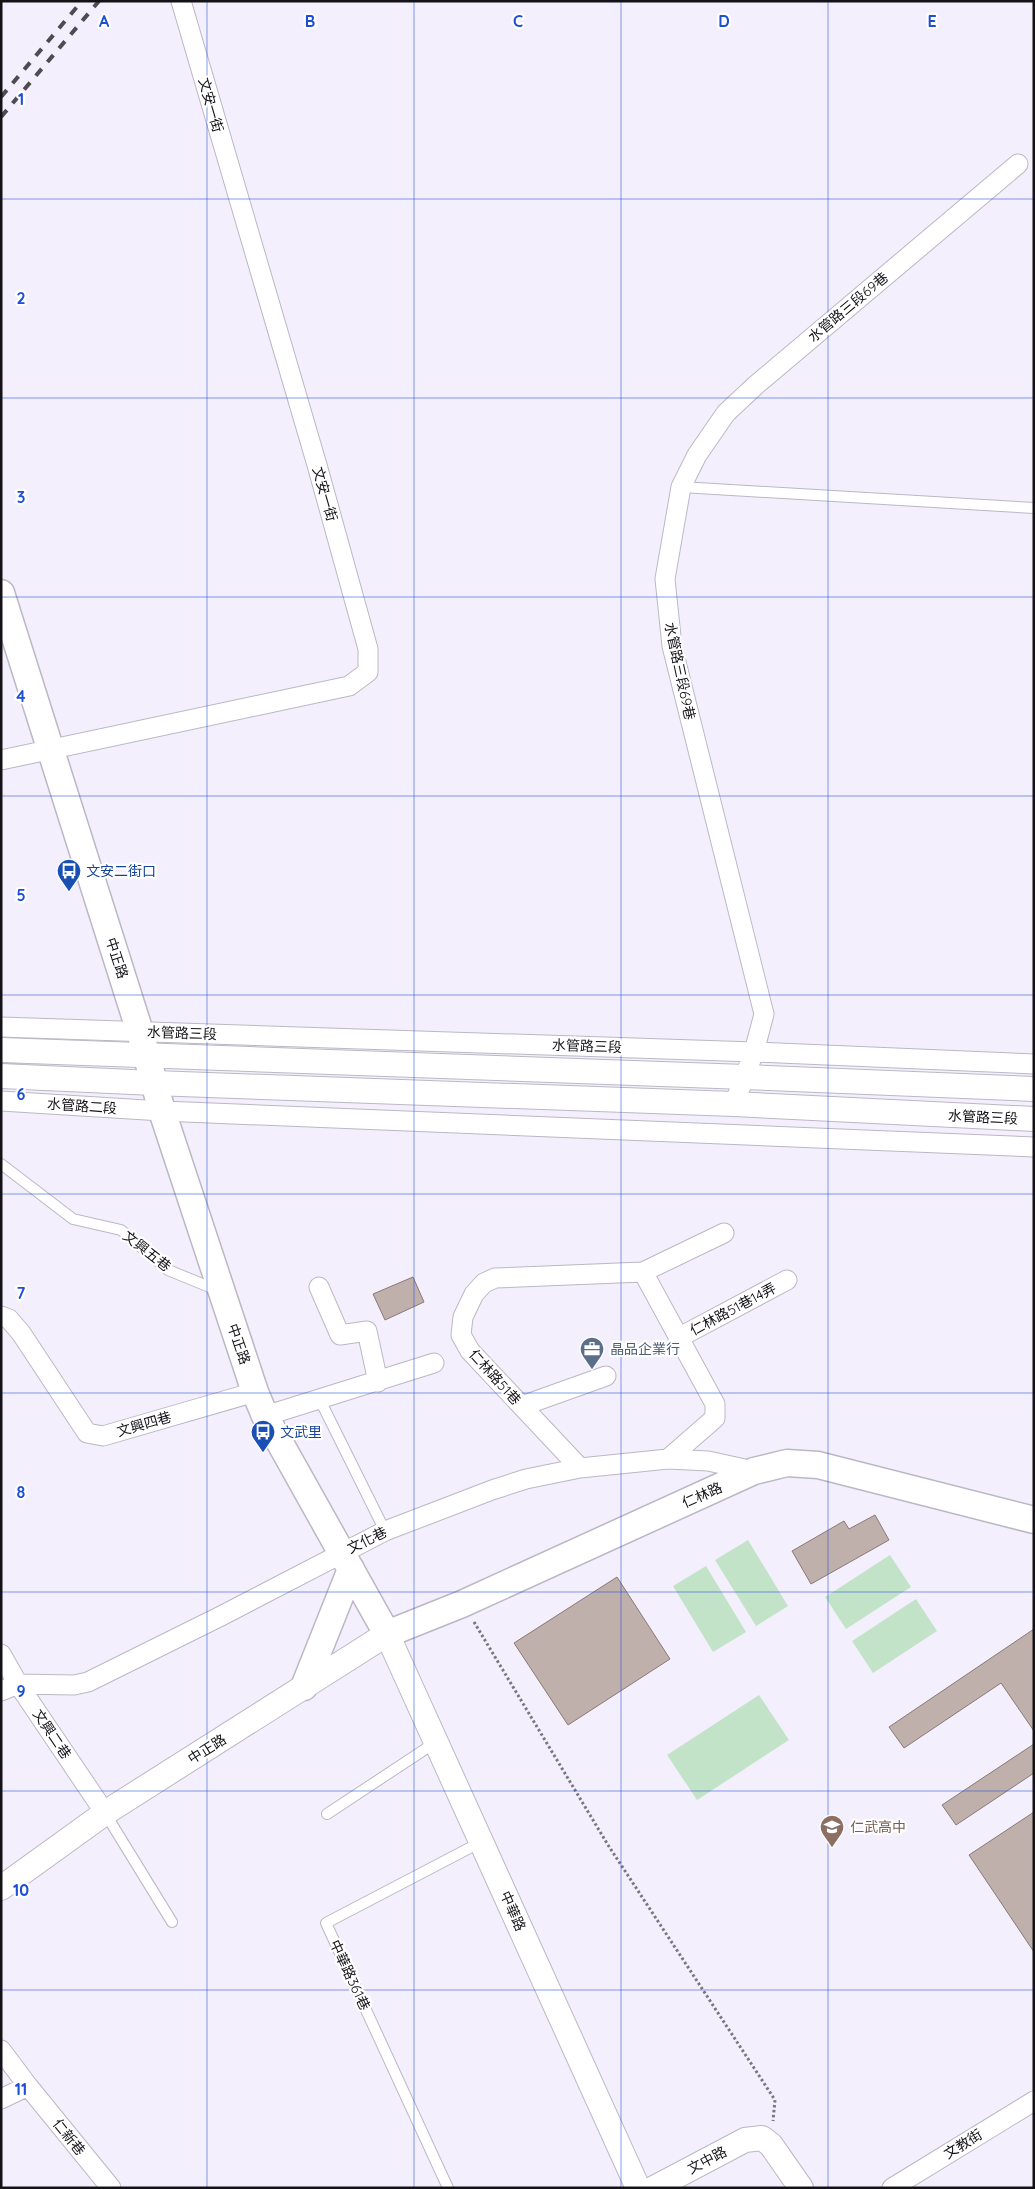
<svg xmlns="http://www.w3.org/2000/svg" width="1035" height="2189" viewBox="0 0 1035 2189" font-family="Quicksand,'Noto Sans TC',sans-serif">
	<style>
		.green { fill: #c3e3c9 }
		.building { fill: #c0b0ac; stroke: #897a76 }
		.lines { fill: none; stroke-linecap: round; stroke-linejoin: round }
		.service-casing { stroke: #bcb7c5; stroke-width: 12 }
		.minor-casing { stroke: #bcb7c5; stroke-width: 21 }
		.tertiary-casing { stroke: #bcb7c5; stroke-width: 26 }
		.secondary-casing { stroke: #bcb7c5; stroke-width: 29 }
		.path { stroke: #7a767f; stroke-width: 3; stroke-dasharray: 2.5 2.5; stroke-linecap: butt }
		.service { stroke: #fff; stroke-width: 10 }
		.minor { stroke: #fff; stroke-width: 19 }
		.tertiary { stroke: #fff; stroke-width: 24 }
		.secondary { stroke: #fff; stroke-width: 26 }
		.rail { stroke: #4e4b52; stroke-width: 4; stroke-dasharray: 9 9; stroke-linecap: butt }
		.grid { fill: none; stroke: #1d4ed8; stroke-width: 1; stroke-opacity: 0.55 }
		.labels { text-anchor: middle; dominant-baseline: central; stroke-width: 4.5; stroke-linejoin: round; paint-order: stroke }
		.street-label { font-size: 14px; fill: #141217; stroke: #fff }
		.transit-label { font-size: 14px; fill: #164399; stroke: #fff; text-anchor: start }
		.service-label { font-size: 14px; fill: #4e5e75; stroke: #fff; text-anchor: start }
		.education-label { font-size: 14px; fill: #785e54; stroke: #fff; text-anchor: start }
		.grid-label { font-size: 16px; text-anchor: middle; font-weight: bold; fill: #1d4ed8; stroke: #fff; stroke-width: 4.5; stroke-linejoin: round; paint-order: stroke }
	</style>
	<rect width="100%" height="100%" fill="#f4effd"/>
	<path class="green" d="M748,1540L788,1606L756,1626L715,1560Z
		M890,1555L911,1587L846,1629L825,1597Z
		M706,1566L746,1632L713,1652L673,1586Z
		M916,1599L937,1631L873,1673L852,1641Z
		M759,1695L789,1740L697,1800L667,1755Z"/>
	<path class="building" d="M413,1277L424,1302L385,1320L373,1294Z
		M875,1515L889,1540L811,1584L792,1551L844,1521L849,1529Z
		M617,1577L670,1659L568,1725L514,1643Z
		M1034,1629V1731L1001,1683L904,1748L889,1727Z
		M1034,1744V1773L956,1825L942,1805Z
		M1034,1812V1952L969,1855Z"/>
	<g class="lines">
		<defs>
			<path id="service" d="M681,487L1034,508
				M1,1164L73,1219L121,1230L168,1270L217,1290
				M320,1400L385,1531
				M105,1813L172,1922
				M327,1814L436,1742
				M448,2188L326,1923L481,1842"/>
			<path id="minor" d="M1,760L349,686L368,672V649L317,465L181,1
				M1,1027L754,1052L1034,1064
				M1,1101L162,1111L1034,1147
				M734,1104L754,1052L764,1014L672,646L665,579L681,487L697,455L726,413L756,385L1018,164
				M643,1272L724,1233
				M319,1287L340,1335L367,1331L378,1382
				M1,1316L9,1319L21,1333L87,1433L103,1436L255,1392
				M678,1338L787,1280
				M522,1406L606,1376
				M265,1416L434,1363
				M580,1468L470,1351L461,1335L463,1317L474,1294L484,1283L495,1278L643,1272L715,1404V1418L668,1459
				M1,1654L18,1684L105,1813
				M1,1691L18,1684L74,1685L88,1682L221,1616L385,1531L492,1490L526,1479L580,1468L668,1459L708,1461L754,1471
				M1,2050L28,2086L111,2188
				M1,2099L28,2086
				M892,2188L1034,2101"/>
			<path id="tertiary" d="M1,1050L745,1077L1034,1089
				M1,1076L154,1083L734,1104L1034,1119
				M1,1888L105,1813L387,1634L638,2188
				M654,2188L745,2140L762,2138L771,2145L801,2188"/>
			<path id="secondary" d="M1,593L140,1032L162,1111L255,1392L265,1416L387,1634L462,1604L754,1471L787,1463L818,1465L1034,1520
				M304,1687L351,1569"/>
		</defs>
		<use href="#service" class="service-casing"/>
		<use href="#minor" class="minor-casing"/>
		<use href="#tertiary" class="tertiary-casing"/>
		<use href="#secondary" class="secondary-casing"/>
		<path class="path" d="M474,1622L608,1845L775,2100L773,2121"/>
		<use href="#service" class="service"/>
		<use href="#minor" class="minor"/>
		<use href="#tertiary" class="tertiary"/>
		<use href="#secondary" class="secondary"/>
		<path class="rail" d="M1,97L82,1
			M1,117L99,1"/>
	</g>
	<path class="grid" d="M207,1V2188M414,1V2188M621,1V2188M828,1V2188M1,199H1034M1,398H1034M1,597H1034M1,796H1034M1,995H1034M1,1194H1034M1,1393H1034M1,1592H1034M1,1791H1034M1,1990H1034"/>
	<defs>
		<symbol id="bus-pin" viewBox="-11 -11 22 30"><path d="M0 17L-7.5 6A9.5 9.5 0 1 1 7.5 6Z" fill="#1a4fb4" stroke="#fff"/><path d="M-5-6H5V4H4V6H2V4H-2V6H-4V4H-5ZM-3.5-4V0h7V-4ZM-3.5 1.2v1.5H-2V1.2ZM2 1.2v1.5H3.5V1.2Z" fill="#fff"/></symbol>
		<symbol id="office-pin" viewBox="-11 -11 22 30"><path d="M0 17L-7.5 6A9.5 9.5 0 1 1 7.5 6Z" fill="#5c6f8a" stroke="#fff"/><path d="M-6-3h4V-5.5h4V-3h4V5H-6ZM-1-4.5V-3h2v-1.5ZM-6 0V1H6V0Z" fill="#fff"/></symbol>
		<symbol id="school-pin" viewBox="-11 -11 22 30"><path d="M0 17L-7.5 6A9.5 9.5 0 1 1 7.5 6Z" fill="#8d6e63" stroke="#fff"/><path d="M0-5L7-2L0 1L-7-2ZM-4 1L0 2.5L4 1V4Q0 6-4 4Z" fill="#fff"/></symbol>
	</defs>
	<g fill-rule="evenodd">
		<use href="#bus-pin" x="55" y="857" width="28" height="38"/>
		<use href="#office-pin" x="578" y="1335" width="28" height="38"/>
		<use href="#bus-pin" x="249" y="1418" width="28" height="38"/>
		<use href="#school-pin" x="818" y="1813" width="28" height="38"/>
	</g>
	<g class="labels">
		<g class="street-label">
			<text transform="translate(211 105) rotate(74)">文安一街</text>
			<text transform="translate(848 307) rotate(-40)">水管路三段69巷</text>
			<text transform="translate(325 494) rotate(74)">文安一街</text>
			<text transform="translate(680 671) rotate(78)">水管路三段69巷</text>
			<text transform="translate(117 958) rotate(72)">中正路</text>
			<text transform="translate(182 1033) rotate(2)">水管路三段</text>
			<text transform="translate(587 1046) rotate(2)">水管路三段</text>
			<text transform="translate(82 1106) rotate(4)">水管路二段</text>
			<text transform="translate(983 1117) rotate(3)">水管路三段</text>
			<text transform="translate(147 1251) rotate(38)">文興五巷</text>
			<text transform="translate(733 1309) rotate(-28)">仁林路51巷14弄</text>
			<text transform="translate(239 1344) rotate(71)">中正路</text>
			<text transform="translate(495 1377) rotate(48)">仁林路51巷</text>
			<text transform="translate(144 1424) rotate(-16)">文興四巷</text>
			<text transform="translate(702 1495) rotate(-24)">仁林路</text>
			<text transform="translate(367 1540) rotate(-26)">文化巷</text>
			<text transform="translate(52 1734) rotate(56)">文興二巷</text>
			<text transform="translate(207 1749) rotate(-32)">中正路</text>
			<text transform="translate(513 1911) rotate(66)">中華路</text>
			<text transform="translate(350 1975) rotate(65)">中華路361巷</text>
			<text transform="translate(69 2137) rotate(51)">仁新巷</text>
			<text transform="translate(963 2144) rotate(-32)">文教街</text>
			<text transform="translate(707 2160) rotate(-28)">文中路</text>
		</g>
		<g class="transit-label">
			<text x="86" y="871">文安二街口</text>
			<text x="280" y="1432">文武里</text>
		</g>
		<g class="service-label">
			<text x="610" y="1349">晶品企業行</text>
		</g>
		<g class="education-label">
			<text x="850" y="1827">仁武高中</text>
		</g>
	</g>
	<g class="grid-label">
		<text x="104" y="27">A</text>
		<text x="310" y="27">B</text>
		<text x="518" y="27">C</text>
		<text x="724" y="27">D</text>
		<text x="932" y="27">E</text>
		<text x="21" y="105">1</text>
		<text x="21" y="304">2</text>
		<text x="21" y="503">3</text>
		<text x="21" y="702">4</text>
		<text x="21" y="901">5</text>
		<text x="21" y="1100">6</text>
		<text x="21" y="1299">7</text>
		<text x="21" y="1498">8</text>
		<text x="21" y="1697">9</text>
		<text x="21" y="1896">10</text>
		<text x="21" y="2095">11</text>
	</g>
	<rect width="1035" height="2189" fill="none" stroke="#141217" stroke-width="5"/>
</svg>
